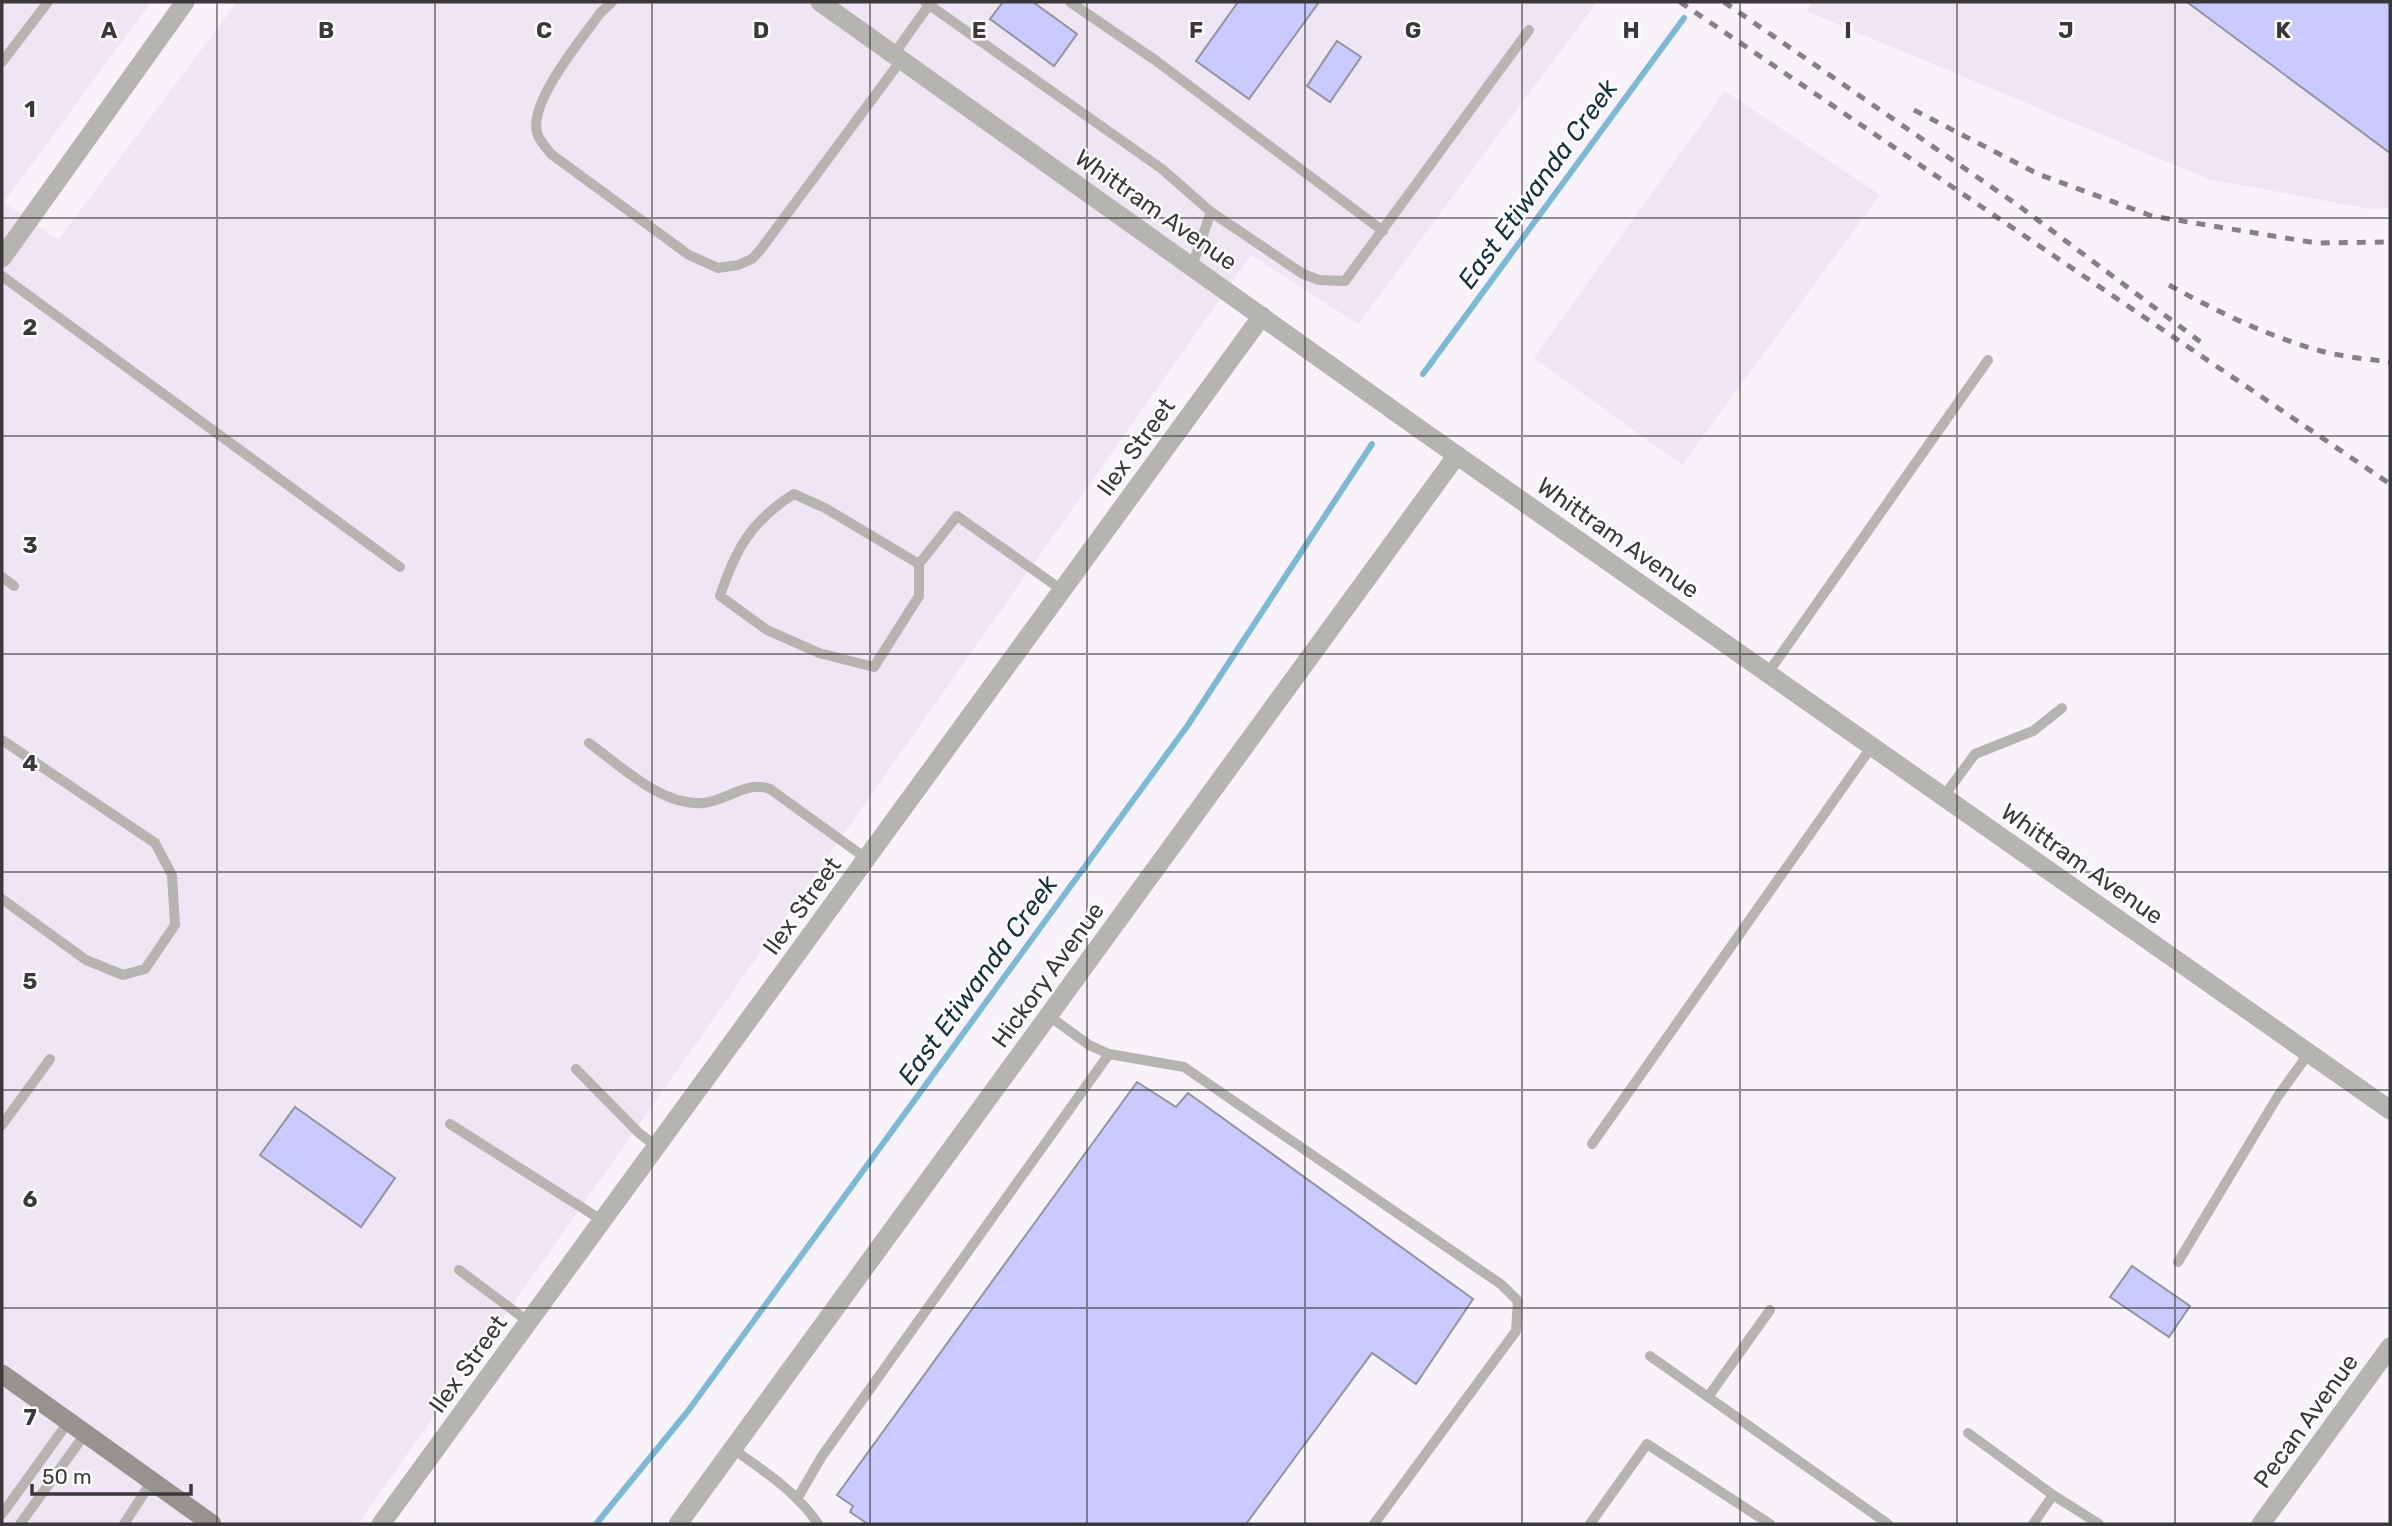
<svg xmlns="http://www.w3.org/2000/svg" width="2392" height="1526" viewBox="0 0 2392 1526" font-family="Rubik,sans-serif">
<rect width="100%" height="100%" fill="#f8f3fb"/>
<path fill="#efe5f4" d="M2,2h149l-147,200 54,38 179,-238h1360l-239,322 -107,-69 -893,1269h-356z
M1813,2h577v206l-14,2 -168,-31 -402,-168z
M1725,91l155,104 -198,270 -148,-107z"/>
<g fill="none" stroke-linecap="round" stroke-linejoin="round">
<path stroke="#7db8d4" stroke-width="6" d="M1423,374l261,-356
M596,1524l92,-113 500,-686 184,-281"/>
</g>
<path fill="#c9caff" stroke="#93939c" stroke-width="2" d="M1003,2h30l44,32 -23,32 -64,-47z
M1238,2h81l-70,97 -53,-38z
M2187,2h203v151z
M1337,41l24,16 -31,45 -23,-16z
M1137,1082l39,25 12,-14 285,206 -57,85 -44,-31 -126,171h-378l-18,-12 3,-6 -16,-11z
M295,1107l100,71 -34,49 -101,-72z
M2132,1266l58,40 -21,31 -59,-40z"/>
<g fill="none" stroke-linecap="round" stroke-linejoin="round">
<path stroke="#b6b4b0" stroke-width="10" d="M612,2l-12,11c-17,25 -75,92 -62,123 3,6 9,13 13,18l138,101 29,13 20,-3 14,-6 9,-10 141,-190
M925,2l237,167 49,43 92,62 16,6 26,1 184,-251
M1070,2l85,58 228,171
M894,54l37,-52
M2,62l46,-60
M1192,266l19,-54
M2,276l398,291
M919,564l-94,-56 -31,-14c-42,26 -59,56 -74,102l47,34 52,23 55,14 45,-71v-32l38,-48 105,74
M2,577l12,9
M1768,673l220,-313
M2,740l153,103 17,32 3,50 -30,44 -22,6 -37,-15 -84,-61
M589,743c32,23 72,63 114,60 24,-2 44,-23 67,-14l97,70
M1944,796l31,-42 58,-23 29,-23
M1049,1016l40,29 20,9 75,13 318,218 16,16 -2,30 -142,193
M576,1069l63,64 18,14
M450,1124l153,97
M2,1125l48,-66
M1592,1144l280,-398
M2178,1262l100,-166 31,-43
M459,1270l70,52
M1650,1356l238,168
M1708,1397l62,-87
M1968,1433l85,62 -20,29
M733,1449c31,22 64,43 85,75
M2053,1495l46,29
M797,1499l25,-43 287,-402
M2,1514l67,-93
M20,1524l65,-90
M124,1524l28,-43
M1590,1524l57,-80 123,80"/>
<path stroke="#b6b4b0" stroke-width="19" d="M381,1524l881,-1208
M678,1524l779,-1069
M2261,1524l129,-177"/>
<path stroke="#b6b4b0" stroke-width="19" d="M820,2l598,426 972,682
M2,258l183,-256"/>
<path stroke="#97948f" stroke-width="19" d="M2,1374l210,150"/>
<path stroke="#848186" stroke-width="5" stroke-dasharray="9 9" stroke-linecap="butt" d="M1680,2l710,482
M1724,2l295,204 183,137
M1914,110l124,64 114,42 164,27 74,-1
M2169,285c49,27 98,51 152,66 22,6 47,8 69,11"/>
</g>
<path fill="none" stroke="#3a383b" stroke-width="2" stroke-opacity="0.55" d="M217,2v1522M435,2v1522M652,2v1522M870,2v1522M1087,2v1522M1305,2v1522M1522,2v1522M1740,2v1522M1957,2v1522M2175,2v1522M2,218h2388M2,436h2388M2,654h2388M2,872h2388M2,1090h2388M2,1308h2388"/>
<g text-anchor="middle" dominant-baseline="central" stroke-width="5" stroke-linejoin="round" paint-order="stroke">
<g font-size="24" fill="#3a383b" stroke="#fff">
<text transform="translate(1156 210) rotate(35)">Whittram Avenue</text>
<text transform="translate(1136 447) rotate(-54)">Ilex Street</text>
<text transform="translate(1618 538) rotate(35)">Whittram Avenue</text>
<text transform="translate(2082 864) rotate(35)">Whittram Avenue</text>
<text transform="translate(802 906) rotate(-54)">Ilex Street</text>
<text transform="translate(1048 975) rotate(-54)">Hickory Avenue</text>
<text transform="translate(468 1364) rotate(-54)">Ilex Street</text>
<text transform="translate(2306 1421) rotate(-54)">Pecan Avenue</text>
</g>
<g font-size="26" font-style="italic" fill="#15323e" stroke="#fff">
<text transform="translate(1538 184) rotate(-54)">East Etiwanda Creek</text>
<text transform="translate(978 980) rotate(-54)">East Etiwanda Creek</text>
</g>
</g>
<g font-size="23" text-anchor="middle" font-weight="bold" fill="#3a383b" stroke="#fff" stroke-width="5" stroke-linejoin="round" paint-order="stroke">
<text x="109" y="38">A</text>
<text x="326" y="38">B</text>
<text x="544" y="38">C</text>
<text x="761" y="38">D</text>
<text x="979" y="38">E</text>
<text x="1196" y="38">F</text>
<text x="1413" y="38">G</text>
<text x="1631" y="38">H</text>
<text x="1848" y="38">I</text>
<text x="2066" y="38">J</text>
<text x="2283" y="38">K</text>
<text x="30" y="117">1</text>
<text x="30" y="335">2</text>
<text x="30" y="553">3</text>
<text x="30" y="771">4</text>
<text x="30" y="989">5</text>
<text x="30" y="1207">6</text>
<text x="30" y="1425">7</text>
</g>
<rect width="2392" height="1526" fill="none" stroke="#3a383b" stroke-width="7"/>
<path d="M32 1484v10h159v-10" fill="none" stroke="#3a383b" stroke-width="3.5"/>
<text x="42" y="1484" font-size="21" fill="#3a383b" stroke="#ffffff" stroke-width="5" paint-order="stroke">50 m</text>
</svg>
